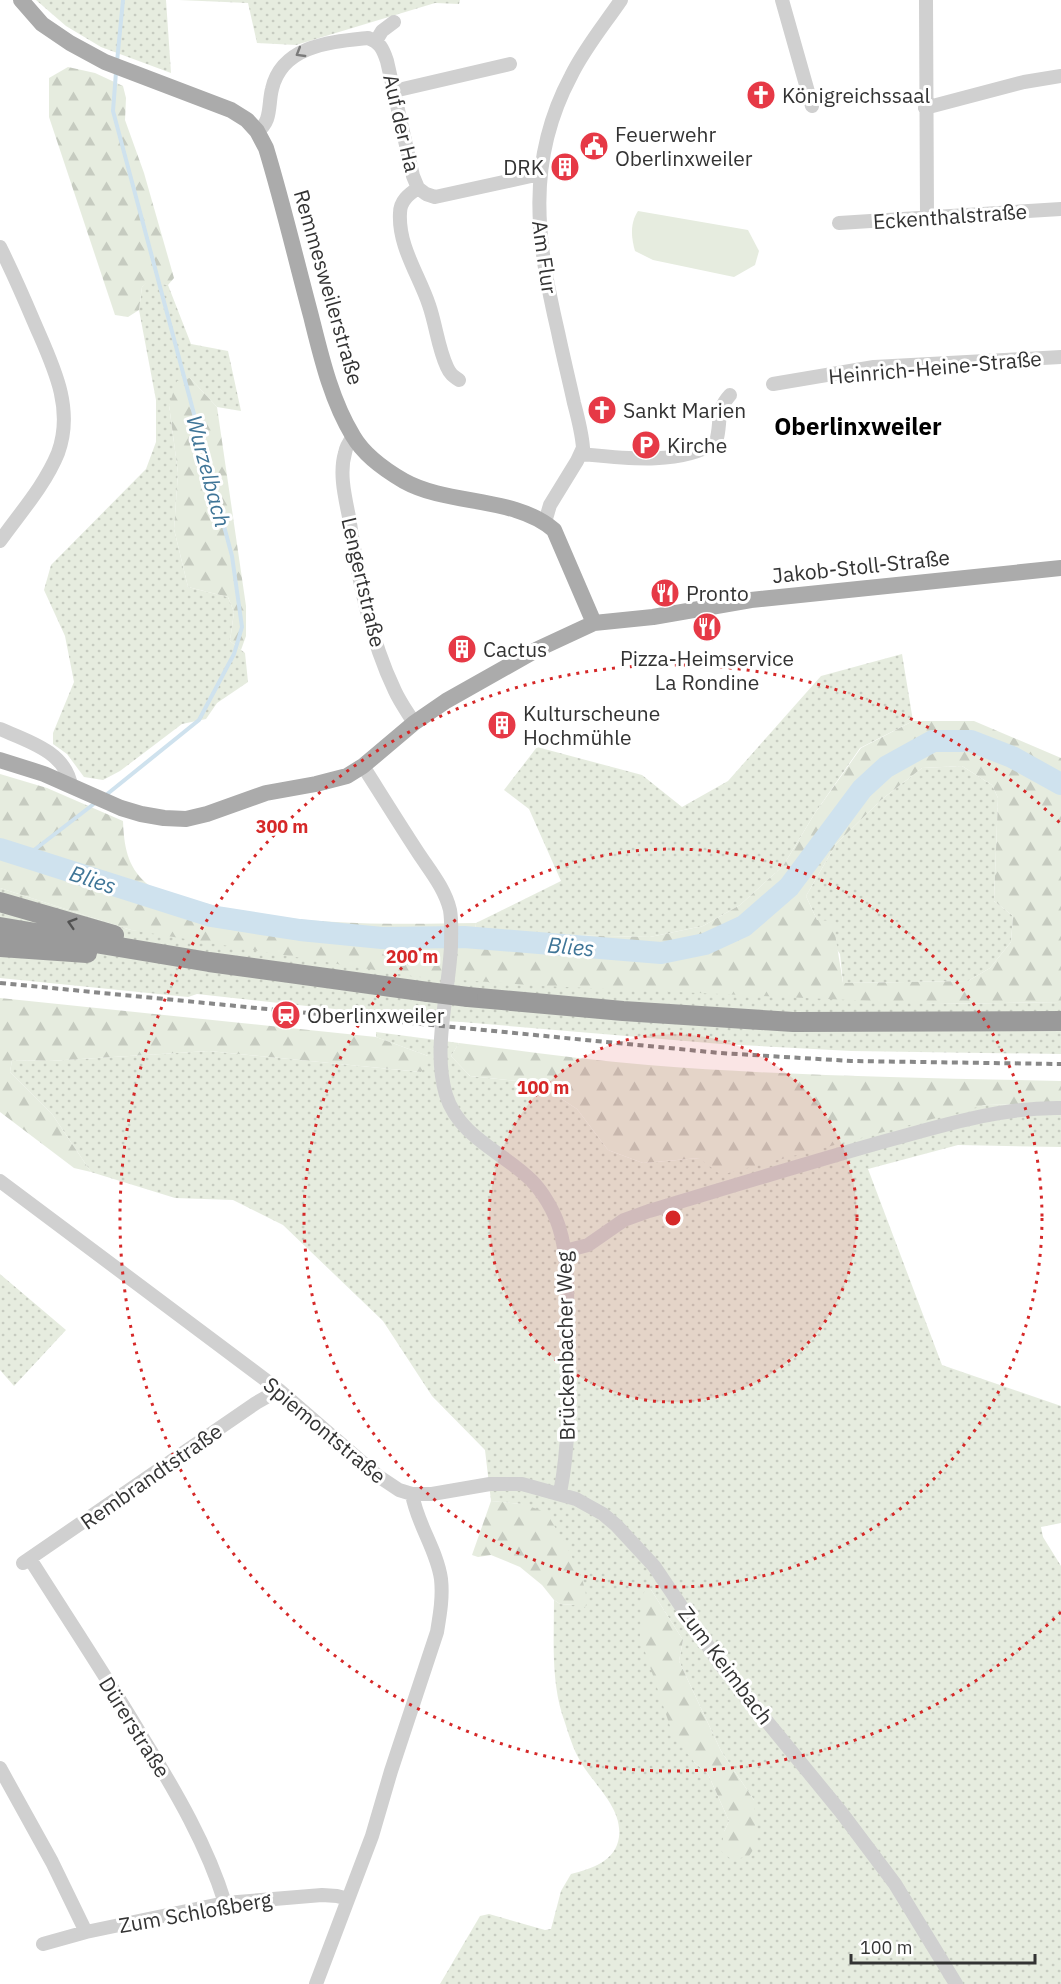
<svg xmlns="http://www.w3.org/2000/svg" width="1061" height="1984" viewBox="0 0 1061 1984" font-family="'IBM Plex Sans',sans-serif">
<defs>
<pattern id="grass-dots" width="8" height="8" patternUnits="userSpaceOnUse" patternTransform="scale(1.5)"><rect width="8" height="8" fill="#e6ecdf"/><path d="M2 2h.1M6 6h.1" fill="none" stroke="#c6cbc0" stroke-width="1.8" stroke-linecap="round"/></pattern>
<pattern id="forest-firs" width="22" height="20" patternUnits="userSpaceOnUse" patternTransform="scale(1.5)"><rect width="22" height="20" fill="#e6ecdf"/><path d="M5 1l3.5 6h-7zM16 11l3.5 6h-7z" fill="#c6cbc0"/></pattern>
</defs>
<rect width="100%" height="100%" fill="#fff"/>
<path fill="url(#grass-dots)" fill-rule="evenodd" d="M36,0h130l5,73 -70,-26 -35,-21z
M179,0h281l-1,4 -24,-1 -139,42 -39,-2 -9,-40z
M148,281l20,4 23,59 37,7 13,60 -24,-4 -27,-29 -21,27 9,68 -4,56 14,58 40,10 6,15 -4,29 15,12 3,29 -31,21 -11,16 -24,5 -62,47 -17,9 -19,-3 -17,-23 -14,-10v-11l21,-51 -9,-46 -21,-46 7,-25 95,-96 10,-27v-42l-17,-90 3,-23z
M902,654l11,67 -53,27 -45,65 -32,53 -43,39 -37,21 -53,11 -175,-4 1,-10 85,-42 -32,-72 -25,-19 33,-43 105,28 40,32 46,-26 93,-105z
M962,766l30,19 6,13 -4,103 19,15 -2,26 -21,26 -22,13 -125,2 -3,-29 -23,-34 -11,-24 30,-52 45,-44 41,-32z
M0,888l131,42 806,74 124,-2v52l-210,-3 -130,-7 -259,-22 -91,-5v-4l-174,-19 -9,3 -188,-19z
M376,1032l83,11 -8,13 19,20 67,7 40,26 31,41 35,13 57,-5 286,-53 75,-2v44l-103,-2 -90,24 74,196 119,41v117l-20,4 2,10 18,29v418h-621l40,-68 9,-2 56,16 6,-1 10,-38 10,-17c20,-5 45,-13 48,-37 4,-31 -29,-55 -41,-80 -7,-13 -11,-29 -16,-43 -11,-37 -8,-76 -8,-114l6,4 14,1 -52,-101 -31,-3 -6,-51 -53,-54 -49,-75 -100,-96 -50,-25 -58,-2 -84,-26 -39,-58 -42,-42 2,-12 37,1 160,-10 212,21 7,-16 -52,-19zM648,1585l35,55 -4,21 42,90 33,49 -30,32 5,-11 -21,-47 -14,-12z
M0,1274l66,56 -52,56 -14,-16z"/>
<path fill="url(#forest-firs)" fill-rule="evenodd" d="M68,67l27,6 28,13 3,12 -1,22 19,53 30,105 -6,7 -20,-3 -6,5 -3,23 -11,7 -13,-2 -66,-198v-39z
M190,378l27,29 29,199v30l-5,14 -11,-9 4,-29 -6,-15 -40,-10 -14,-58 4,-56 -9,-68 8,-24z
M913,721h61l87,37v244l-124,2 -392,-18 -127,-9 -287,-47 -131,-42v-114l47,14 76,33c1,25 4,45 23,62 8,7 24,9 34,13 93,30 199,29 296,27l-1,10 175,4 53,-11 37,-21 43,-39 32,-53 46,-65zM962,766l30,19 6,13 -4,103 19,15 -2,26 -21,26 -22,13 -125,2 -10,-62 -16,-1 -11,-24 30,-52 45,-44 41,-32z
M0,998l376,39 52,19v7l-7,9 -212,-21 -160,10 -37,-1 -2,12 42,42 39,58 -17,-4 -74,-56z
M459,1043c63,8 126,17 189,22 137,11 275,13 413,16v22l-76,2 -264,70 -22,-17 -56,5 -35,-13 -31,-41 -40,-26 -67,-7 -19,-20z
M491,1501l31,3 24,8c12,21 48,74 39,96l-11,-3 -14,-1 -6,-4 -12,-15 -22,-18 -29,-12 -13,2 -6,-2z
M648,1585l35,55 -4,21 42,90 33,49 3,44 -8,12 -17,4 -11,-9 3,-19 5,-11 -21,-47 -14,-12 -21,-27 -33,-98 1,-39z"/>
<path fill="#e6ecdf" d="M638,211l110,19 11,21 -4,14 -21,12 -81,-17 -18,-9c-4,-14 -5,-28 3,-40z"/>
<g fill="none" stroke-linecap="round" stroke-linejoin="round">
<path stroke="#cfe2ee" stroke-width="4" d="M117,62l6,-62
M106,795l93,-75 35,-66 8,-27 -10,-71 -119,-445 3,-39
M25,857l70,-54"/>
<path stroke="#cfe2ee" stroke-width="22" d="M0,849l211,67 89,14 82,8 82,-1 197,16 44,-9 39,-18 45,-39 73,-98 24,-22 47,-26h38l41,16 49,27"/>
<path stroke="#d0d0d0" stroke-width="14" d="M782,0l30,106
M926,0l1,217
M376,41l6,-10 12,-9
M394,91l116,-27
M925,108l99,-26 37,-6
M257,131c15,-8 11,-27 15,-42 10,-44 59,-47 96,-51 12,4 15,11 19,23l26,115 5,12 8,6 9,3 105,-23
M418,188c-9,6 -18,13 -18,25 -2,33 19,62 29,92 7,20 9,43 18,62 3,7 6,9 12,13
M839,223l222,-14
M0,247c12,24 23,49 34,75 18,42 41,85 24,131 -13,32 -38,60 -58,88
M773,384l101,-17 187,-10
M353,437c-4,5 -7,9 -8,16 -6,20 0,44 4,64 9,59 20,120 46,174 5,11 13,22 19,32
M581,454c41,4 99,12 135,-12 6,-20 -1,-31 14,-47
M545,522l5,-17 27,-44 6,-13c-1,-15 -5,-30 -9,-45 -5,-23 -11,-47 -16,-71 -21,-90 -33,-170 13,-256 13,-27 33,-51 50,-76
M0,729c28,12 66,23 71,57
M363,766c19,30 37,59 56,88 12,18 26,35 31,56 2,12 1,24 1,36 -2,47 -19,103 -5,149 13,42 57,57 85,85 12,12 23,31 28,47 10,31 8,66 8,99 1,57 4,112 -7,167
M0,1181l279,209 99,86 21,14 13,4h20l58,-10h32l54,15 27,15 13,11 38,41 66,98 121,148 54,72 61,100
M565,1251l23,-6 36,-25 25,-9c77,-23 155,-47 233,-69 59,-16 117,-35 179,-34
M30,1559c38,60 78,120 114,181 32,52 63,105 81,163
M23,1563l233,-160 23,-13
M0,1768l52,94 34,70
M43,1944l43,-12 139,-29 97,-8 15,1 11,3
M316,1984l56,-148 19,-65 46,-139c3,-18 6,-35 4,-53 -4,-29 -24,-55 -29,-85"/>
<path stroke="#ababab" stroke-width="16" d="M21,0l21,24 28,19 35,19 126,48 16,10 10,11 9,17c17,56 30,112 45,168 10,40 20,84 42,120 11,19 32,34 51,45 45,25 111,15 150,49l40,93
M0,760l44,14 77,34 20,6 23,4 22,1 21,-5 59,-21 50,-9 31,-8 16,-10 51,-43 32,-22 92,-52 56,-26 59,-6 98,-17 310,-32"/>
<path stroke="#9a9a9a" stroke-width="20" d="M0,902l114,33
M0,927l209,35 219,30
M0,947l87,6
M468,997l155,14 170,11 268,-1"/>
<path stroke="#888" stroke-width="4" stroke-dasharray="6 4.5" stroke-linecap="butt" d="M0,983l720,70 131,8 210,3"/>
<path stroke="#9a9a9a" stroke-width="20" d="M428,992l40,5"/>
</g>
<defs><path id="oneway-chevron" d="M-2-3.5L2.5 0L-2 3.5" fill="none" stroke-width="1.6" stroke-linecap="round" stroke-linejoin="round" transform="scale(1.5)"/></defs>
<use stroke="#7a7a7a" href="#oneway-chevron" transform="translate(300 53) rotate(149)"/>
<use stroke="#525252" href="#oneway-chevron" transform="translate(72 923) rotate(-163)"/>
<circle cx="673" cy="1218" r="184" fill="#d62828" fill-opacity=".12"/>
<g fill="none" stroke="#d62828" stroke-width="3" stroke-dasharray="3 6">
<circle cx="673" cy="1218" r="184"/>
<circle cx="673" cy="1218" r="369"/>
<path d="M1061 1612A553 553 0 1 1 1061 824"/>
</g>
<defs>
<g id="church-disc" transform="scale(1.5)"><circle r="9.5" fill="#e63946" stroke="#fff"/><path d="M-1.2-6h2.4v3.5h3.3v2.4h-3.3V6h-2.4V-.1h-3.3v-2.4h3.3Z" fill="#fff"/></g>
<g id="civic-disc" transform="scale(1.5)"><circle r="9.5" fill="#e63946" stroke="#fff"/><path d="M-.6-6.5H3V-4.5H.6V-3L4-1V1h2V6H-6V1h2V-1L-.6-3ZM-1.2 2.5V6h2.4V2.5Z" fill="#fff"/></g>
<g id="building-disc" transform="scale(1.5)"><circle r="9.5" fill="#e63946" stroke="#fff"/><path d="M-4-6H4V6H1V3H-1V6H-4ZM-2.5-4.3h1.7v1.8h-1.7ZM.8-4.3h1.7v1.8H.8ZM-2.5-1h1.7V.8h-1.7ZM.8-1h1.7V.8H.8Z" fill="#fff"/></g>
<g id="parking-disc" transform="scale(1.5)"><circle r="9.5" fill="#e63946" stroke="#fff"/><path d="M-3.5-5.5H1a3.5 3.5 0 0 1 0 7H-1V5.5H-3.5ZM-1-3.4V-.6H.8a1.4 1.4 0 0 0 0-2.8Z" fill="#fff"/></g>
<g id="restaurant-disc" transform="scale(1.5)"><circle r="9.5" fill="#e63946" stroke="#fff"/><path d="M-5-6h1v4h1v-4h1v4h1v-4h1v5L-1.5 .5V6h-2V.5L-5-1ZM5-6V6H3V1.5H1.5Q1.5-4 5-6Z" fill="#fff"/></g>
<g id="station-disc" transform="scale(1.5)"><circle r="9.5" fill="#e63946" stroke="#fff"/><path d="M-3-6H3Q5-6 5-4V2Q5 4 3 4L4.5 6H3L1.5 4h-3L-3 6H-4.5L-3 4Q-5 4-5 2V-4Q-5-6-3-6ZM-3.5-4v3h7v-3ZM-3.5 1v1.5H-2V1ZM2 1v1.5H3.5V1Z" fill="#fff"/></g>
</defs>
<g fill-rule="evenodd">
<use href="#church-disc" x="761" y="95"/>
<use href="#civic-disc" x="594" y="146"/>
<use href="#building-disc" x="565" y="167"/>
<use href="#church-disc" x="602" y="410"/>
<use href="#parking-disc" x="646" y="445"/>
<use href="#restaurant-disc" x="665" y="593"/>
<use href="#restaurant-disc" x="707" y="627"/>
<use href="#building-disc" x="462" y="649"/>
<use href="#building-disc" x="502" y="725"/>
<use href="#station-disc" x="286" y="1015"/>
</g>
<g text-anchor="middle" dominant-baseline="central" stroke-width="6" stroke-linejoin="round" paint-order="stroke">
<g font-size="21" fill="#333" stroke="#fff" text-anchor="start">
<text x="782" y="95">Königreichssaal</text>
<text x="615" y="134">Feuerwehr<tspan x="615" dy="24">Oberlinxweiler</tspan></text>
<text x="544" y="167" text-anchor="end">DRK</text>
<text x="623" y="410">Sankt Marien</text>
<text x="667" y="445">Kirche</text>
<text x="686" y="593">Pronto</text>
<text x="483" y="649">Cactus</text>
<text x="707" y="658" text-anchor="middle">Pizza-Heimservice<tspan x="707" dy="24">La Rondine</tspan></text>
<text x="523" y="713">Kulturscheune<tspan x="523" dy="24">Hochmühle</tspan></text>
<text x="307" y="1015">Oberlinxweiler</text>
</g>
<g font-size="21" fill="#333" stroke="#fff">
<text transform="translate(402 123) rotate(77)">Auf der Ha</text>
<text transform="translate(950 216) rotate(-4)">Eckenthalstraße</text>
<text transform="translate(545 257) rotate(82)">Am Flur</text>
<text transform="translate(329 287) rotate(74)">Remmesweilerstraße</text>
<text transform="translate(935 367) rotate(-5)">Heinrich-Heine-Straße</text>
<text transform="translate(861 566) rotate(-6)">Jakob-Stoll-Straße</text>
<text transform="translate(364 582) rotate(77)">Lengertstraße</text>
<text transform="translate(565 1346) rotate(-91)">Brückenbacher Weg</text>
<text transform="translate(325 1430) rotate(40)">Spiemontstraße</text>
<text transform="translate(151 1476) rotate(-35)">Rembrandtstraße</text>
<text transform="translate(726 1665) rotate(53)">Zum Keimbach</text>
<text transform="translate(135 1727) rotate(58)">Dürerstraße</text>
<text transform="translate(195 1912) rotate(-10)">Zum Schloßberg</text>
</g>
<g font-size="22" font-style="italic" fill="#3f7597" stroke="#fff">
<text transform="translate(209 471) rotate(75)">Wurzelbach</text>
<text transform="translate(93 879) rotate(18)">Blies</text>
<text transform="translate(571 946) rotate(5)">Blies</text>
</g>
<g font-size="24" font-weight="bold" fill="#000" stroke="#fff">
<text x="858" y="426">Oberlinxweiler</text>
</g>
</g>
<circle cx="673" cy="1218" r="9" fill="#d62828" stroke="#fff" stroke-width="3"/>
<g font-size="18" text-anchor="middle" font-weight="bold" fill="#d62828" stroke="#fff" stroke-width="6" stroke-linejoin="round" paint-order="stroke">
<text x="282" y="833">300 m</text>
<text x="412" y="963">200 m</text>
<text x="543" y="1094">100 m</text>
</g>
<path d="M851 1954v9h184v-9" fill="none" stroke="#333333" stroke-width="3"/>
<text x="860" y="1954" font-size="18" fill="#333333" stroke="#ffffff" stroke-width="4.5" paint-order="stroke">100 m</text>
</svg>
